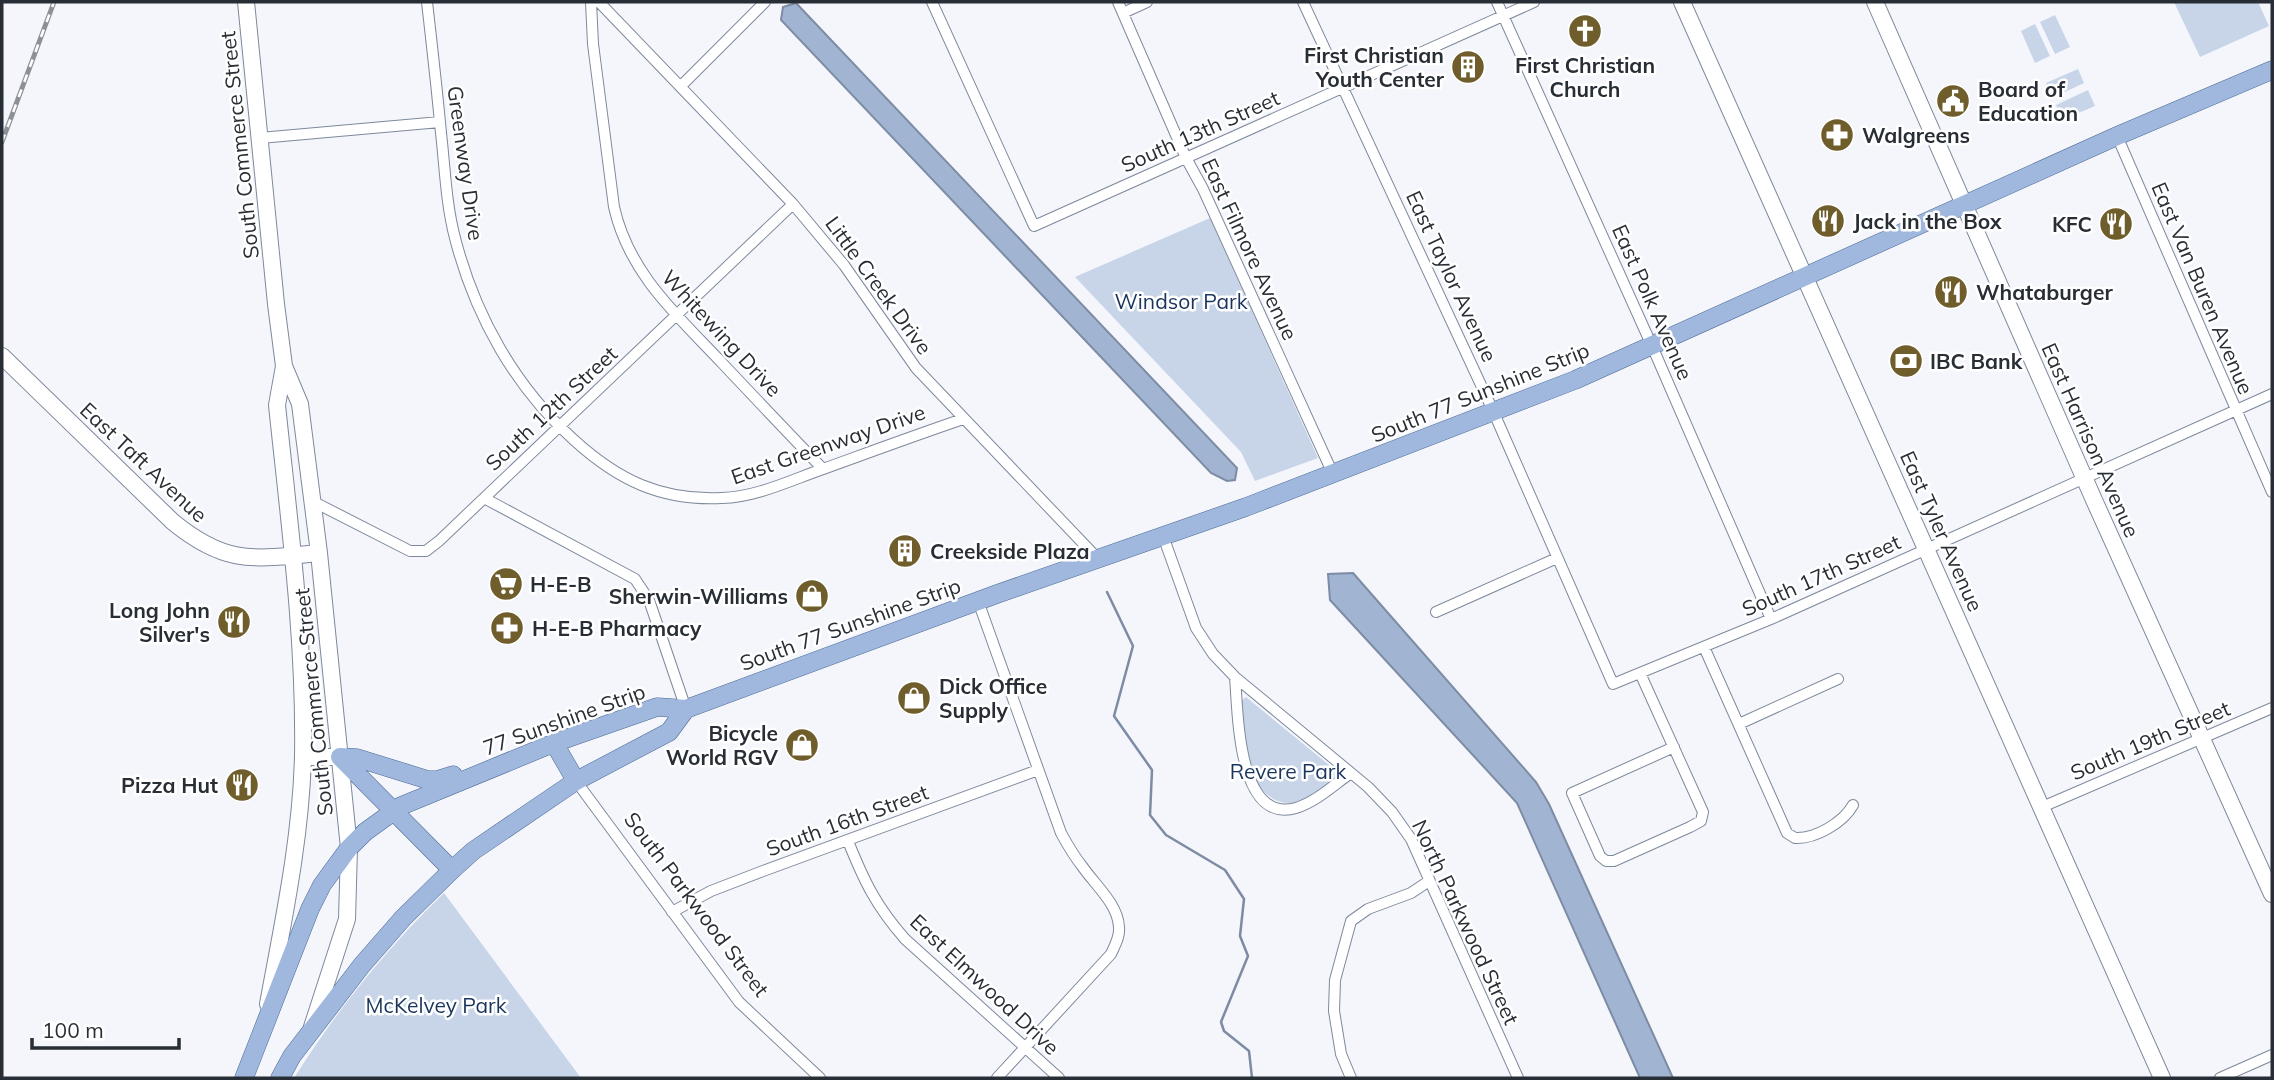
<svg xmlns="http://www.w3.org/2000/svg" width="2274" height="1080" viewBox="0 0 2274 1080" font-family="Mulish,sans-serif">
<rect width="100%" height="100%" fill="#f4f6fb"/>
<path fill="#c8d5e9" d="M2174,2h84l11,24 -69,31z
M2055,15l15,32 -15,7 -15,-32z
M2035,24l15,32 -15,7 -14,-32z
M2078,69l6,14 -32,15 -6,-15z
M2088,90l7,16 -33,14 -6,-15z
M1210,218l108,240 -63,23 -14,-29 -166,-175z
M1246,697l88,72 3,4 -2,5c-15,10 -35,30 -54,24 -12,-3 -22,-14 -27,-26 -4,-9 -15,-69 -12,-76 1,-1 3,-2 4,-3z
M444,893l137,185h-287c43,-68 92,-129 150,-185z"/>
<path fill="#a1b5d3" stroke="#7d8ca4" stroke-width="2" d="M796,3l441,465 -2,12 -8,1 -16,-8 -430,-453 2,-13z
M1353,573l183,209 13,22 124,274h-33l-123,-275 -187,-203 -2,-26z"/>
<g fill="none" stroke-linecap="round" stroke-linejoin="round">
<path stroke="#7d8ca4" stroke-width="2.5" d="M1107,592l26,54 -19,70 38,54 -2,45 16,20 59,35 19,29 -4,37 8,20 -27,66 3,9 25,20 3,27"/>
<g stroke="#7d899c" stroke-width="12">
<path id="street" d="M427,2c5,44 10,87 14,131 4,35 5,71 14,105 20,78 60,149 119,202 44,40 87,61 148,58 35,-1 69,-18 101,-29 47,-17 93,-34 140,-50
M591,2l2,42 21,163c15,67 64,109 109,157 33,35 66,70 100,105
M599,2l194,202 51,61 72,103 183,192
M932,2l102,224 500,-224
M1118,2l68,156 17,31 130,285
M1303,2l191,411 119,271 158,-65 501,-225
M1497,2l155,344 119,273
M1123,13l24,-11
M681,86l84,-84
M2117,136l155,356
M260,138l180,-16
M484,498l151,81 14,21 37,109
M312,501l98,50h16l13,-10 354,-337
M1163,536l33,92 17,26 22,23 133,110 24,25 19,27 107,239
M978,601l83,232c6,11 13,23 21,33 13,19 36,38 37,61 1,10 -4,18 -8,27l-114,124
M1436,612l121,-54
M1704,647l83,186 8,5c20,1 48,-15 58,-33
M1640,673l63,139 -2,9 -11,6 -76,34h-8l-6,-5 -28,-63 102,-46
M1235,677c3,33 2,148 61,131 20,-6 39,-24 55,-35
M1739,724l99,-45
M576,781l163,221 81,76
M2042,807l230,-99
M848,841c16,40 28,65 57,98l154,139
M672,912l39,-21 52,-20 275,-101
M1351,1078l-10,-24 -7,-43 1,-31 16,-59 17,-12 43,-16 18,-12
M2220,1078l52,-23"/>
</g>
<g stroke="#7d899c" stroke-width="18">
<path id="secondary" d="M246,2l30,302 8,62 16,38 19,149 30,295 -2,71 -35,108
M1682,2l480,1076
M1875,2l219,498 178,394
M2,356l171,166c54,44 81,37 146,31
M303,757h37
M268,1004c15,-82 33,-165 35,-248 2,-118 -14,-235 -26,-351l7,-39"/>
</g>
<g stroke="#4c6995" stroke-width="19">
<path id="primary" d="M554,743l22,38
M340,757l17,1 71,22h9l16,-5
M340,757l112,113
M244,1078l66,-169 12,-24 27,-37 16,-16 36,-26 153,-63 103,-36 29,2 311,-115 249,-87 329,-127 542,-244 155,-66
M280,1078l12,-22 70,-91 41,-47 49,-48 21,-19 103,-70 93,-49 17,-23"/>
</g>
<use href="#street" stroke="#fff" stroke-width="10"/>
<use href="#secondary" stroke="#fff" stroke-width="16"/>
<use href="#primary" stroke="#a0b8de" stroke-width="18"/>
<g stroke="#8d9197" stroke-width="5">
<path id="rail" d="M2,142l52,-140"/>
</g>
<use href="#rail" stroke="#fff" stroke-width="2.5" stroke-dasharray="8" stroke-linecap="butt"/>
</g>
<defs>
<g id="church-disc" transform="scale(1.75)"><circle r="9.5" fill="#705d2c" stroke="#fff"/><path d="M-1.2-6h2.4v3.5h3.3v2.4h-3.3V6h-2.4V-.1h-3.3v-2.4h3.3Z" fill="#fff"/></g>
<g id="building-disc" transform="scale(1.75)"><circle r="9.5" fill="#705d2c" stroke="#fff"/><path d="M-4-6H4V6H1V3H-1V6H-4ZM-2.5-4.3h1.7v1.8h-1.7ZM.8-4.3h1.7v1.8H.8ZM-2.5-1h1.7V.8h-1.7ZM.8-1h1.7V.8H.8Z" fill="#fff"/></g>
<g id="civic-disc" transform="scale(1.75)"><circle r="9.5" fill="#705d2c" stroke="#fff"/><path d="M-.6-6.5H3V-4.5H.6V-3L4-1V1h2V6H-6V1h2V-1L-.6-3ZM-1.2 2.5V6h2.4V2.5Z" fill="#fff"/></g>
<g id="pharmacy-disc" transform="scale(1.75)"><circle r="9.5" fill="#705d2c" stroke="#fff"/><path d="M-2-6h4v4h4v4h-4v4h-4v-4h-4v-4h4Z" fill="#fff"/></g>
<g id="restaurant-disc" transform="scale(1.75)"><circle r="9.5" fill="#705d2c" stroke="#fff"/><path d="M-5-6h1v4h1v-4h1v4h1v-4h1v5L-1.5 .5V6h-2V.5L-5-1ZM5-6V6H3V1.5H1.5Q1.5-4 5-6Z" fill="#fff"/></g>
<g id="bank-disc" transform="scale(1.75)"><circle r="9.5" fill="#705d2c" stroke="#fff"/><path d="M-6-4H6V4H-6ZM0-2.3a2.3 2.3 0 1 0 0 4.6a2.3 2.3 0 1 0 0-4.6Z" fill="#fff"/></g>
<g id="supermarket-disc" transform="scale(1.75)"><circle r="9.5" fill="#705d2c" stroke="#fff"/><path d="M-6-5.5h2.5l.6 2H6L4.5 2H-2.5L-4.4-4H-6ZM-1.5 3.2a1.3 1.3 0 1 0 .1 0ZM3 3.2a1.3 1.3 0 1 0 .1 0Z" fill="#fff"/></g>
<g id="shop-disc" transform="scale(1.75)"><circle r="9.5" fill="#705d2c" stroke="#fff"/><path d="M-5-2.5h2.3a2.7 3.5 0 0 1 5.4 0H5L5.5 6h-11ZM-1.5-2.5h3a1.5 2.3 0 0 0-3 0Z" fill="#fff"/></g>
</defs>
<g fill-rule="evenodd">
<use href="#church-disc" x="1585" y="31"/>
<use href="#building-disc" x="1468" y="67"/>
<use href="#civic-disc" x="1953" y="101"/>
<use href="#pharmacy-disc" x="1837" y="135"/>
<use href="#restaurant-disc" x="1828" y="221"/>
<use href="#restaurant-disc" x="2116" y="224"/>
<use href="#restaurant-disc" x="1951" y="292"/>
<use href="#bank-disc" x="1906" y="361"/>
<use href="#building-disc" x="905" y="551"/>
<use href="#supermarket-disc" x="506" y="584"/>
<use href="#shop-disc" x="812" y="596"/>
<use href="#restaurant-disc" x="234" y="622"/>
<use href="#pharmacy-disc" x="507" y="628"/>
<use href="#shop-disc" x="914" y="698"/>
<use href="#shop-disc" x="802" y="745"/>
<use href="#restaurant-disc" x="242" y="785"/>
</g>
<g text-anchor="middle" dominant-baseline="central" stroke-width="5" stroke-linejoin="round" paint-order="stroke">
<g font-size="21" font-weight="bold" fill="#282e35" stroke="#fff" text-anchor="start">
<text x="1444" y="55" text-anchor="end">First Christian<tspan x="1444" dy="24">Youth Center</tspan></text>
<text x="1585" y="65" text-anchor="middle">First Christian<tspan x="1585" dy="24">Church</tspan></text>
<text x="1978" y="89">Board of<tspan x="1978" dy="24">Education</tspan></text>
<text x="1862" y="135">Walgreens</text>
<text x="1853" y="221">Jack in the Box</text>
<text x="2092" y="224" text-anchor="end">KFC</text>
<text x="1976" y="292">Whataburger</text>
<text x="1930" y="361">IBC Bank</text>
<text x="930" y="551">Creekside Plaza</text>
<text x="530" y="584">H-E-B</text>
<text x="788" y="596" text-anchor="end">Sherwin-Williams</text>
<text x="210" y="610" text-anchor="end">Long John<tspan x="210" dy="24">Silver's</tspan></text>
<text x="532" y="628">H-E-B Pharmacy</text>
<text x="939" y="686">Dick Office<tspan x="939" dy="24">Supply</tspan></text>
<text x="778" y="733" text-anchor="end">Bicycle<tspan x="778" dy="24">World RGV</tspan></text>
<text x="218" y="785" text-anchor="end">Pizza Hut</text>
</g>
<g font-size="21" fill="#282e35" stroke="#fff">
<text transform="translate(1200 131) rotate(-24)">South 13th Street</text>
<text transform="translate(239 145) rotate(-96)">South Commerce Street</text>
<text transform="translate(466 163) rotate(82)">Greenway Drive</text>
<text transform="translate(1250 249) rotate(65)">East Filmore Avenue</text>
<text transform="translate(1452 276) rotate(65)">East Taylor Avenue</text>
<text transform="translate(879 285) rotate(54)">Little Creek Drive</text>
<text transform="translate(2203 288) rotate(67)">East Van Buren Avenue</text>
<text transform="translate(1653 302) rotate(66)">East Polk Avenue</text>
<text transform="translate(722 333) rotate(47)">Whitewing Drive</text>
<text transform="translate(1480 392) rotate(-22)">South 77 Sunshine Strip</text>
<text transform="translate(551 408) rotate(-43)">South 12th Street</text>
<text transform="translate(2091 440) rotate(66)">East Harrison Avenue</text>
<text transform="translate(828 444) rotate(-19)">East Greenway Drive</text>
<text transform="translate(144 462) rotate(43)">East Taft Avenue</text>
<text transform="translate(1942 531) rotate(66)">East Tyler Avenue</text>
<text transform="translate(1821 575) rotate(-24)">South 17th Street</text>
<text transform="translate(850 624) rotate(-20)">South 77 Sunshine Strip</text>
<text transform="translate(313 702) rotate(-96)">South Commerce Street</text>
<text transform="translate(564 719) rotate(-20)">77 Sunshine Strip</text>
<text transform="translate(2150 740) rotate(-23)">South 19th Street</text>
<text transform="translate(847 820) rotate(-20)">South 16th Street</text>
<text transform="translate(697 904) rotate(53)">South Parkwood Street</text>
<text transform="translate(1466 922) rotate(65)">North Parkwood Street</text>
<text transform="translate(985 984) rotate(43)">East Elmwood Drive</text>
</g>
<g font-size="21" fill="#1a355d" stroke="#fff">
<text x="1181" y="301">Windsor Park</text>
<text x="1288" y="771">Revere Park</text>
<text x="436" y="1005">McKelvey Park</text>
</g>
</g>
<rect width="2274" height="1080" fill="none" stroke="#282e35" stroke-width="7"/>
<path d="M32 1038v10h147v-10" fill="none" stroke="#282e35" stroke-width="3.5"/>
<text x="42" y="1038" font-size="21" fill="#282e35" stroke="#ffffff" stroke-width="5" paint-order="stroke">100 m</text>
</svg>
